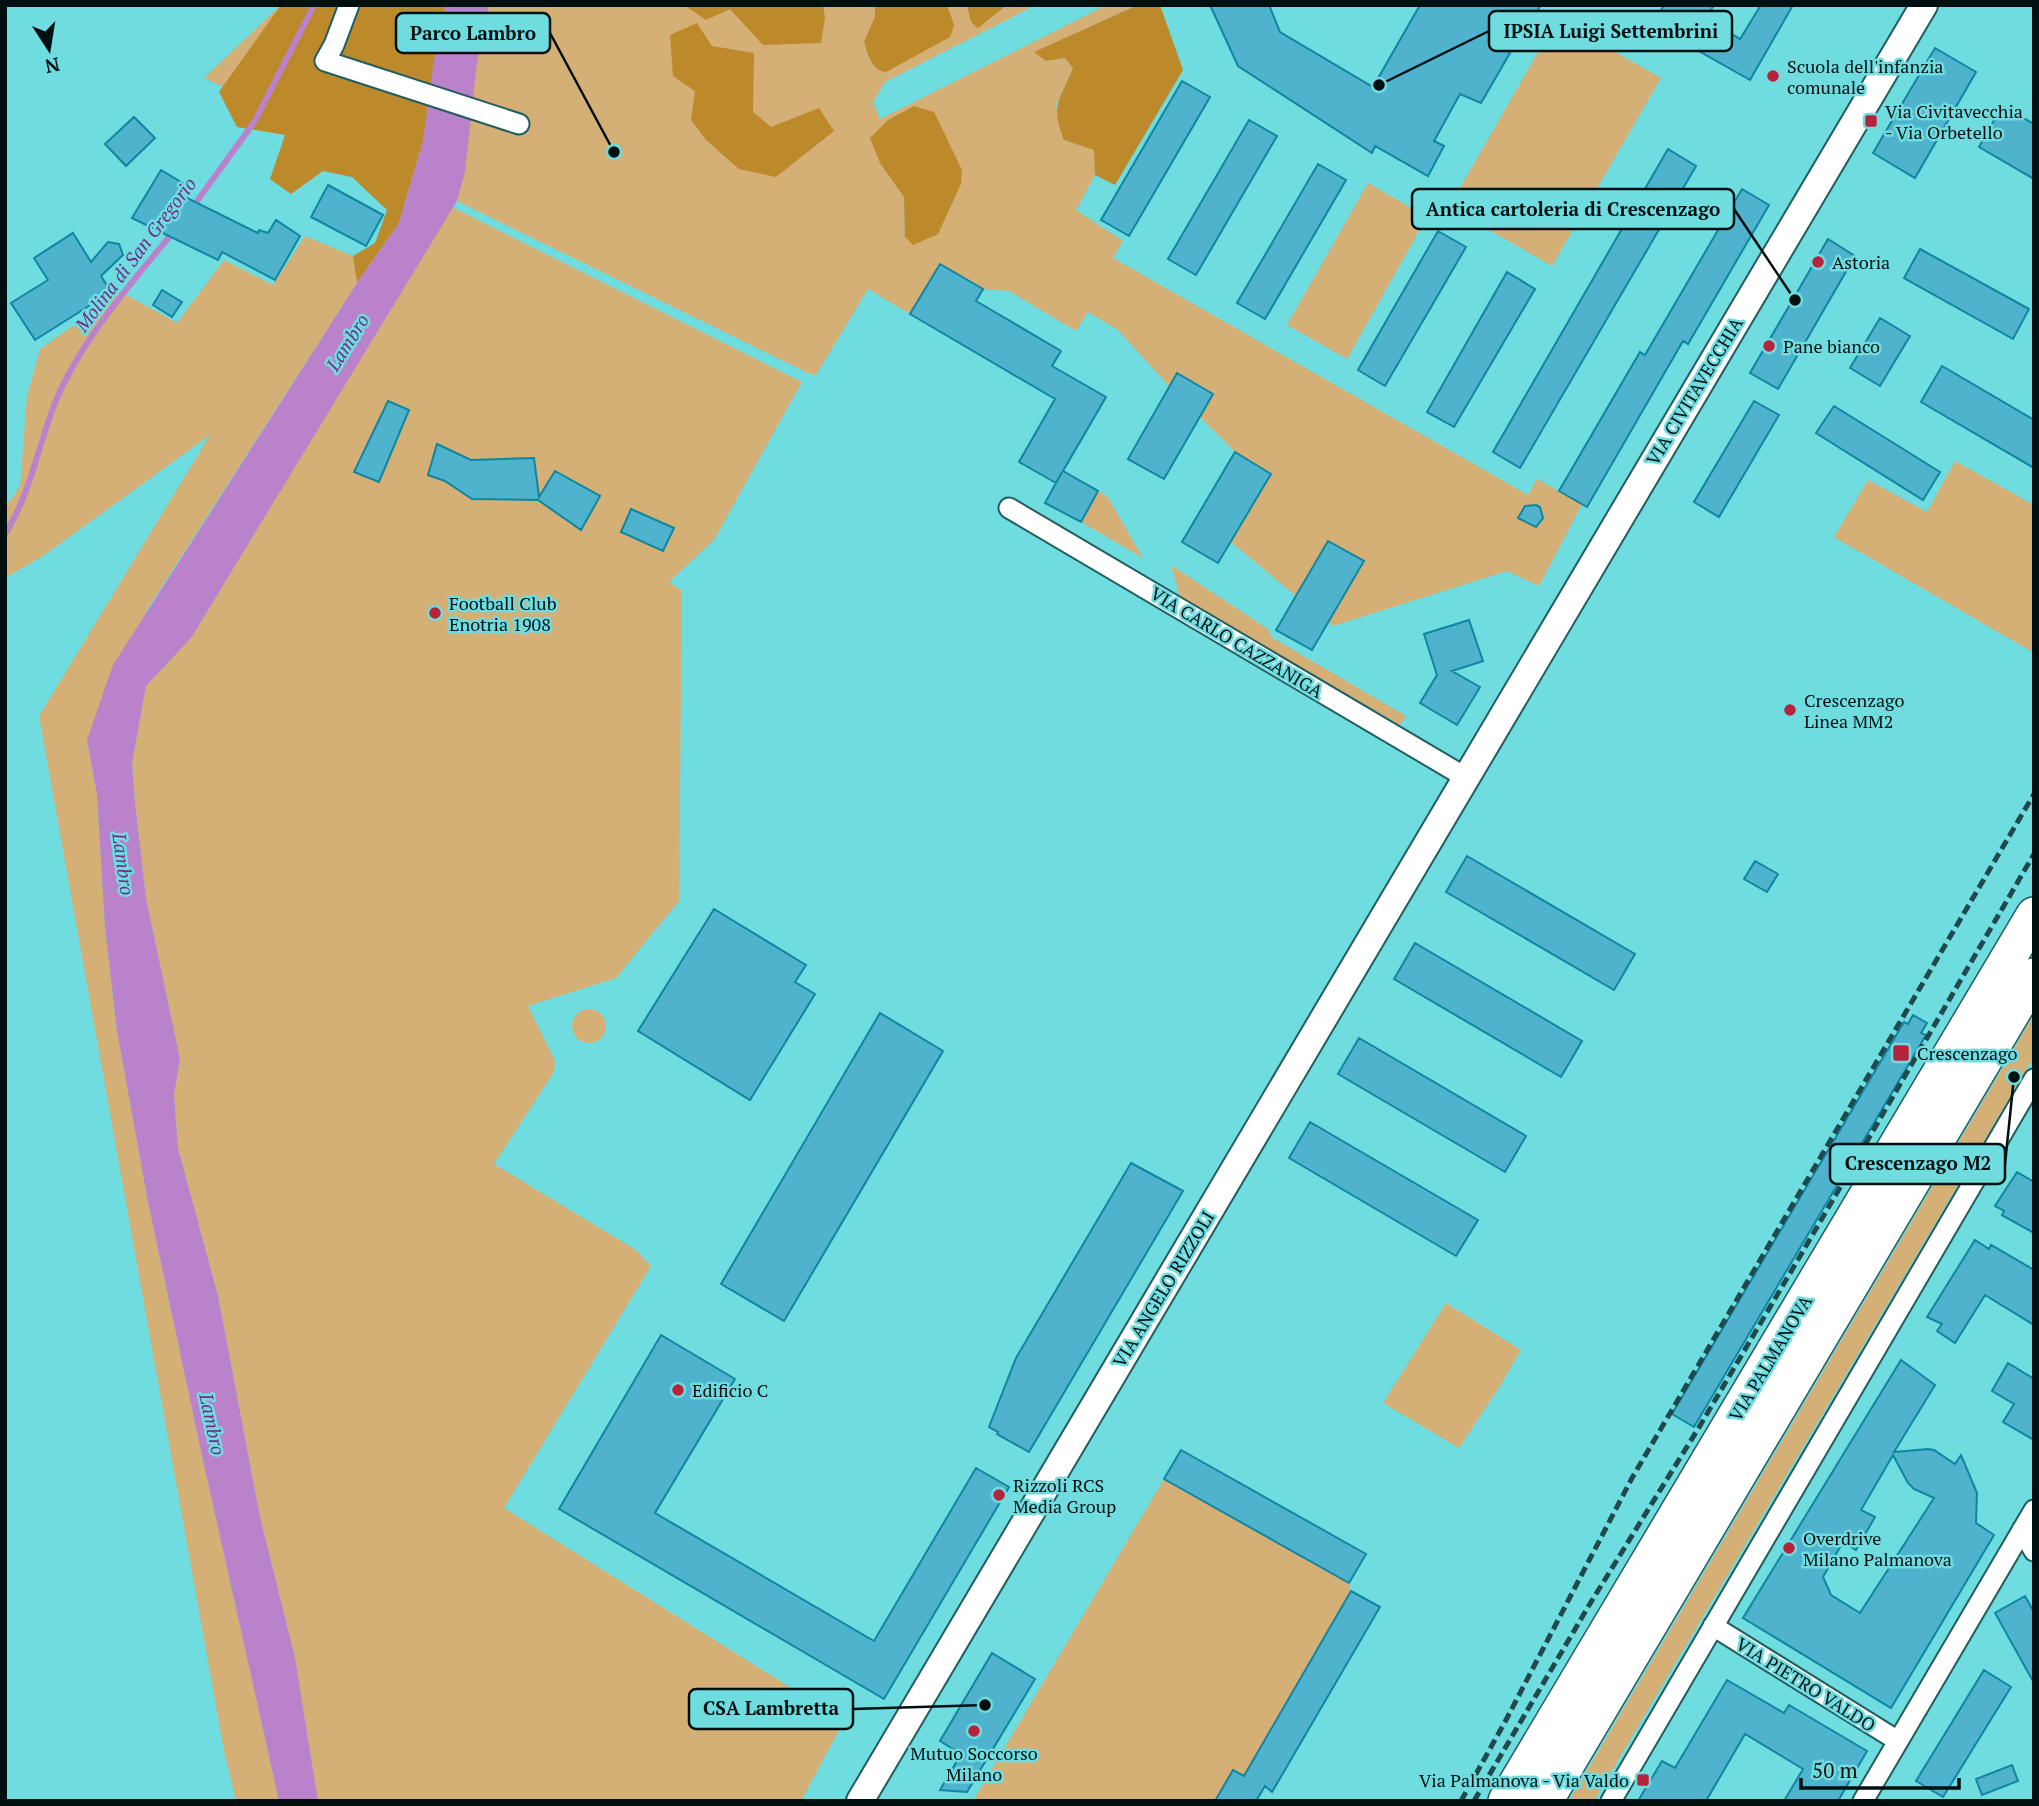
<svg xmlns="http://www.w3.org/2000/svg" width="2039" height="1806" viewBox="0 0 2039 1806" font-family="'PT Serif',serif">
<rect width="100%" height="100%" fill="#6fdce0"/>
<path fill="#d4af76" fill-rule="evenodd" d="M281,5h723l-26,23 29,-23h29l-151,77 -12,20 7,17 227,-114h31l-103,47 11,9 19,-3 8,10 -17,37 8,35 31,10v25l-19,35 47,31 -10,17 415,237 9,-16 45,25 -43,82 -32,-15 -174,55 -5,-4 35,-61 -35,-20 -32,55 -65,-54 40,-68 -36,-22 -35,-35 12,-24 -35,-19 -8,12 -51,-56 -30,-18 -12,19 -67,-40 -26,-2 -43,-25 -30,50 -42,-25 -52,86 -8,-2 -351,-172 1,-6 -254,-117zM962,170l-1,14 -23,50 -33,2 -1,-39z
M1557,19l104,59 -109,188 -103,-59z
M1368,183l59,34 -80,142 -60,-34z
M452,207l350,175 -88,158 -45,42 13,9 -3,310 -63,77 -88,28 27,55 -1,11 -60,92 142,86 15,16 -147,242 340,213 -43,80h-483l-23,-143 -35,-141 -42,-221 -40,-148 -4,-53 6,-36 -34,-161 -11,-96 -3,-39 14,-77 45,-48z
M305,236l48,20 4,27 -209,325 -61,133 10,53 8,133 12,104 31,171 55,258 76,341h-43l-12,-50 -185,-1035 171,-281 -167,121 -38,22v-70l15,-22 7,-90 13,-47 81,-57 56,31 47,-63 49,25z
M1955,461l79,44v148l-200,-116 34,-57 59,32z
M1098,491l9,5 36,62 -62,-36z
M1171,565l97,64 3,8 135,79 -6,9 -220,-128z
M572 1026a17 17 0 1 1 34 0a17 17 0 1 1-34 0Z
M2034,1015v41l-440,745h-25z
M1446,1303l75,47 -23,39 -39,59 -76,-45z
M1164,1479l185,104 2,8 -107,185 -11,-6 -18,31h-242z"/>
<path fill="#bc892b" d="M281,5h165l-12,56 -11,80 -24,82 -42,60 -4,-27 22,-13 12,-33 -35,-33 -29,-6 -32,23 -21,-15 15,-44 -48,-8 -18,-35z
M684,5h139l2,13 -4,25 -58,2 -33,-36 -24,11z
M875,5h72l7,20 -4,12 -64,35c-15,-2 -18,-18 -22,-30l11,-25z
M967,5h40l-29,23 -7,-6z
M1138,5h22l23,65 -68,115 -20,-10 -1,-25 -30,-10c-14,-35 -4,-40 9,-72l-8,-10 -19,3 -12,-9z
M697,23l15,23 42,7 -1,59 18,15 48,-19 15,23 -58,46 -37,-8 -33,-29 -15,-20 4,-29 -22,-15 -3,-41z
M914,106l20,6 28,58 -1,14 -23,50 -25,11 -8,-8 -1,-40 -24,-34 -10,-25 18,-18z"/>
<path fill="#bb82cc" d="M446,5h43l-12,57 -12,110 -8,29 -266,437 -45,48 -14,77 3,39 11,96 34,161 -6,36 4,53 40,148 42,221 35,141 23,143h-39l-76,-341 -55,-258 -31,-171 -12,-104 -8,-133 -10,-54 26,-75 244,-382 42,-60 24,-82 11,-80z"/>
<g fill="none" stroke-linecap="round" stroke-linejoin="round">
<path stroke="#bb82cc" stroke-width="6" d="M192,208l63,-87 59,-116
M5,534c25,-39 33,-88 50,-131 25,-62 77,-121 120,-173"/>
</g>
<path fill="#4fb3ce" stroke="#0f86a0" stroke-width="2" fill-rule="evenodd" d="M1210,5h59l11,27 93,55 47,-82h121l-13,20 -17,-11 -17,29 16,10 -29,50 -21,-9 -26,47 10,5 -16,30 -53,-30 -3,7 -134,-87z
M1664,5h50l-8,13 34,21 21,-34h32l-43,75 -97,-55z
M1935,48l41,24 -61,106 -42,-25z
M1182,81l28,16 -81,139 -28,-16z
M2002,106l32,18v55l-55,-32z
M134,117l21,21 -29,28 -21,-22z
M1249,120l28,16 -81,139 -28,-16z
M1668,149l28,17 -176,302 -27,-16z
M1318,164l28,16 -81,139 -28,-16z
M161,170l30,18 -4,10 71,35 1,-3 9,3 8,-13 24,16 -25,44 -53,-28 -4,8 -86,-42z
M328,185l55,30 -17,31 -55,-29z
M1742,189l27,16 -81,139 -5,-3 -96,166 -28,-16 81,-139 5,3z
M1438,231l28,16 -81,139 -27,-16z
M73,233l18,29 17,-20 11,2 4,11 -22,21 10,16 -76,48 -24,-37 37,-23 -14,-22z
M1828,239l27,17 -77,133 -28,-16z
M1920,249l109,60 -16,30 -109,-61z
M940,264l43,25 -7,12 85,50 -9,15 54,31 -43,74 35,20 -17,31 -36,-19 17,-31 -6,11 -37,-21 36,-63 -145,-85z
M1507,272l28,17 -81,138 -27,-15z
M162,290l20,12 -10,15 -19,-12z
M1880,318l30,18 -30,50 -30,-18z
M1942,366l92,54v48l-113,-66z
M1177,373l36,21 -49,85 -36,-20z
M388,401l21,9 -30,72 -25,-10z
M1754,401l25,14 -60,102 -25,-15z
M1834,406l106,66 -17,28 -107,-67z
M437,444l34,16 63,-2 5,39 16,-26 45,25 -19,34 -43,-30 -66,-1 -27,-18 -17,-6z
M1235,452l36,22 -53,89 -36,-21z
M1536,505l4,2 3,11 -7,9 -18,-9 7,-12z
M631,509l43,19 -11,23 -42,-19z
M1328,541l36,20 -52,89 -36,-20z
M1469,620l14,41 -31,10 28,16 -23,38 -37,-22 17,-28 -13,-41z
M1467,856l168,98 -21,36 -168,-98z
M1755,861l23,13 -11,18 -23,-13z
M714,909l92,56 -11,17 20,12 -65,106 -112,-69z
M1415,943l167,98 -21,36 -167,-98z
M880,1013l63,38 -159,270 -63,-37z
M1913,1015l14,8 -6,10 5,2 -232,392 -22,-13 232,-392 4,2z
M1359,1038l167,98 -21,36 -167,-98z
M1310,1122l168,98 -22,36 -167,-98z
M1131,1163l52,28 -154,261 -32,-18 1,-2 -9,-5 27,-69z
M2017,1172l17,10v51l-32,-18 2,-4 -9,-5z
M1975,1240l14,9 2,-4 43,25v55l-49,-30 -30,48 -18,-12 5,-7 -15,-7z
M661,1335l74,44 -80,134 219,128 102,-173 33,19 -125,212 -325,-190z
M1901,1360l34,25 -41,67 34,-3 6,1 21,14 6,-9 16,38 -1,30 18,12 -103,173 -148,-90zM1893,1455l15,28 6,6 20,9 -74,115 -29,-18 -8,-18 20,-35 13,8 19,-33 -14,-7z
M2008,1363l26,16v61l-31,-18 11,-18 -22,-13z
M1181,1450l185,104 -17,29 -185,-104z
M1351,1591l29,16 -108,185 -7,-6 -9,15h-41l18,-31 11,6z
M2025,1596l9,16v71l-39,-70z
M992,1653l43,26 -68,113 -27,-2 21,-36 -21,-13z
M1984,1670l27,17 -68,110 -27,-16z
M1727,1680l57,33 5,-8 78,46 -29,50h-54l19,-32 -58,-35 -39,67h-68l24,-40 13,7z
M2012,1765l6,16 -36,14 -6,-16z"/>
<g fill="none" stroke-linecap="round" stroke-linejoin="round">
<g stroke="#225d5f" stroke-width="23">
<path id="street" d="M349,5l-15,40 -9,16 194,63
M1009,508l456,269
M2022,1530l12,21
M1713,1626l185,115
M1611,1801l423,-722
M1863,1801l171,-291"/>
</g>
<g stroke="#225d5f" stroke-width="30">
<path id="secondary" d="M860,1801l1064,-1796"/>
</g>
<g stroke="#225d5f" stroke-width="38">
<path id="highway" d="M1506,1801l528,-886
M1545,1801l489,-825"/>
</g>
<use href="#street" stroke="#fff" stroke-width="19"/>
<use href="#secondary" stroke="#fff" stroke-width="26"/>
<use href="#highway" stroke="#fff" stroke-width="35"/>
<path stroke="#20494b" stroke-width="5" stroke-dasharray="10 5" stroke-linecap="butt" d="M1461,1801l45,-81 126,-242 402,-684
M1474,1801l117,-199 107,-173 101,-171 235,-404"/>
</g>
<g fill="#b6243c" stroke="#6fdce0" stroke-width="2.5">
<circle cx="1773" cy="76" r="7"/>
<rect x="1864" y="114" width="14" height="14" rx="3.5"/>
<circle cx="1818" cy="262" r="7"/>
<circle cx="1769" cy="346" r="7"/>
<circle cx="435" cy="613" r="7"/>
<circle cx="1790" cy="710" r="7"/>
<rect x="1892" y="1044" width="18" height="18" rx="3.5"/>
<circle cx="678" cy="1390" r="7"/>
<circle cx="999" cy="1495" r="7"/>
<circle cx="1789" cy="1548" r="7"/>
<circle cx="974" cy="1731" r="7"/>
<rect x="1636" y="1773" width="14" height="14" rx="3.5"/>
</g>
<g text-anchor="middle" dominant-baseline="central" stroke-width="5" stroke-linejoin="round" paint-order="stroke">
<g font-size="18" fill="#000f10" stroke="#6fdce0" text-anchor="start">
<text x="1787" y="66">Scuola dell'infanzia<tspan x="1787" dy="21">comunale</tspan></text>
<text x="1885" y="111">Via Civitavecchia<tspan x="1885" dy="21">- Via Orbetello</tspan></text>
<text x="1832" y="262">Astoria</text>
<text x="1783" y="346">Pane bianco</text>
<text x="449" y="603">Football Club<tspan x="449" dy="21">Enotria 1908</tspan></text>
<text x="1804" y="700">Crescenzago<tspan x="1804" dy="21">Linea MM2</tspan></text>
<text x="1917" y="1053">Crescenzago</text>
<text x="692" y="1390">Edificio C</text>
<text x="1013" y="1485">Rizzoli RCS<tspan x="1013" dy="21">Media Group</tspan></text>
<text x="1803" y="1538">Overdrive<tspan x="1803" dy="21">Milano Palmanova</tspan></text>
<text x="974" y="1753" text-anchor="middle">Mutuo Soccorso<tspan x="974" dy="21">Milano</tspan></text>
<text x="1629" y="1780" text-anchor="end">Via Palmanova - Via Valdo</text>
</g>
<g font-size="18" fill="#000f10" stroke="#6fdce0">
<text transform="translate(1694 391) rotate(-59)">VIA CIVITAVECCHIA</text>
<text transform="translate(1237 642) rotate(31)">VIA CARLO CAZZANIGA</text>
<text transform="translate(1163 1289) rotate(-59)">VIA ANGELO RIZZOLI</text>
<text transform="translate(1770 1358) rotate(-59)">VIA PALMANOVA</text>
<text transform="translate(1806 1684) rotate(32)">VIA PIETRO VALDO</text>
</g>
<g font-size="19" font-style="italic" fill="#732d86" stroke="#6fdce0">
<text transform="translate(135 254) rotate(-53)">Molina di San Gregorio</text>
<text transform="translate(347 342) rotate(-58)">Lambro</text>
<text transform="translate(124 864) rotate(82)">Lambro</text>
<text transform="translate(213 1424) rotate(78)">Lambro</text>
</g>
</g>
<path fill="none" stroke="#000f10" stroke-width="2.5" d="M1379 85L1489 31M614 152L550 33M1795 300L1734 209M2014 1077L2005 1164M985 1705L853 1709"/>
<g fill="#000f10" stroke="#6fdce0" stroke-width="2.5">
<circle cx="1379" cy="85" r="7"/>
<circle cx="614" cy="152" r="7"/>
<circle cx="1795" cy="300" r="7"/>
<circle cx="2014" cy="1077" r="7"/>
<circle cx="985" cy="1705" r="7"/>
</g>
<g fill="#6fdce0" stroke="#000f10" stroke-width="2.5">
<rect x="1489" y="11" width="243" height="40" rx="7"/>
<rect x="396" y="13" width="154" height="40" rx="7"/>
<rect x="1412" y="189" width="322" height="40" rx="7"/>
<rect x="1830" y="1144" width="175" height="40" rx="7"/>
<rect x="689" y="1689" width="164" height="40" rx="7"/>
</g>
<g font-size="19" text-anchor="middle" font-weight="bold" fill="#000f10">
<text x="1611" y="38">IPSIA Luigi Settembrini</text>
<text x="473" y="40">Parco Lambro</text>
<text x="1573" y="216">Antica cartoleria di Crescenzago</text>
<text x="1918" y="1170">Crescenzago M2</text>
<text x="771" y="1715">CSA Lambretta</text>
</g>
<rect width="2039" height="1806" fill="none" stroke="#000f10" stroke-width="14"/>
<g transform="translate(49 49) rotate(168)" stroke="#6fdce0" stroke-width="5" paint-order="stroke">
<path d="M0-5L12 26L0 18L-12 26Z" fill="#000f10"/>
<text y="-10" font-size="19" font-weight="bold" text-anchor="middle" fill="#000f10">N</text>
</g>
<path d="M1801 1778v10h158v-10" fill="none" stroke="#000f10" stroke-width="3.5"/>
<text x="1812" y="1778" font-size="21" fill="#000f10" stroke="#6fdce0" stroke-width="5" paint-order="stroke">50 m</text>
</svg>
